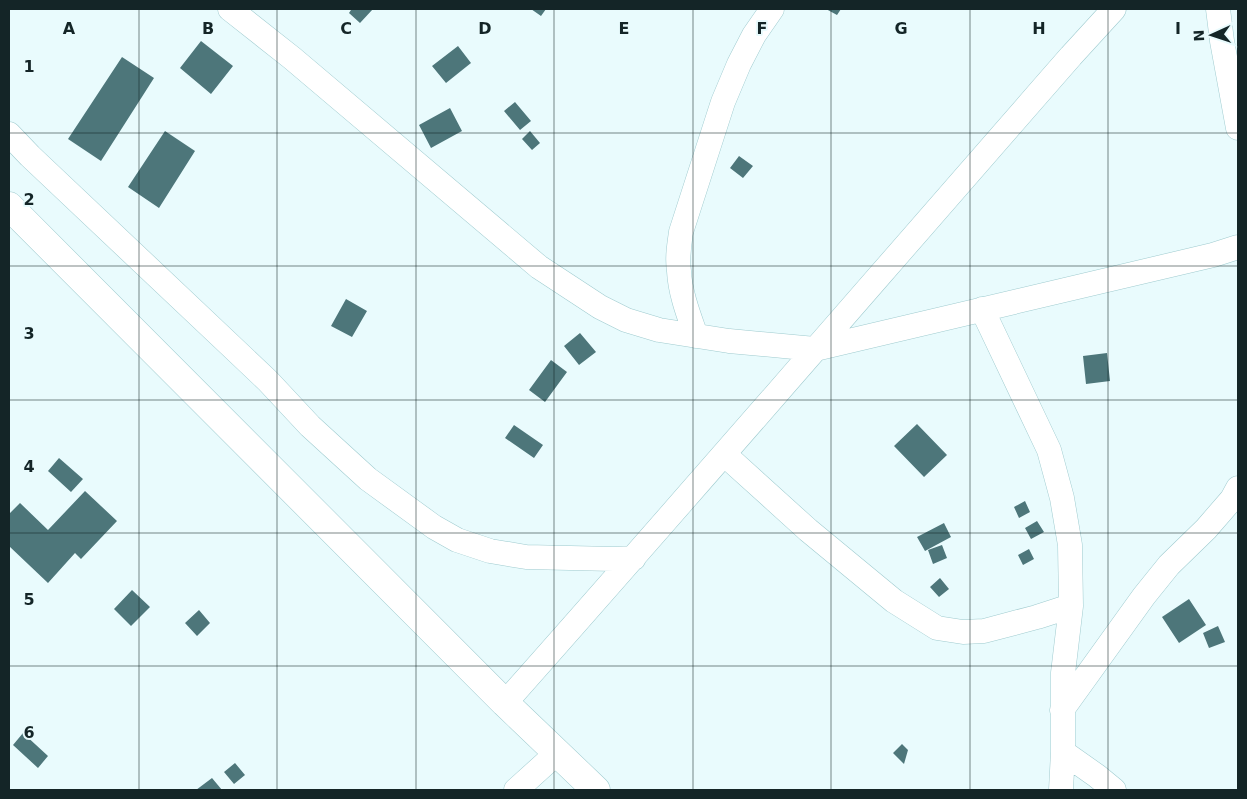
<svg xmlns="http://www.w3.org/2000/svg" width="1247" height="799" viewBox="0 0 1247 799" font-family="'DejaVu Sans',sans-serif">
<rect width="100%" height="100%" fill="#e9fbfd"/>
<path fill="#4d767a" d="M350,9h23l-13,14 -11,-10 2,-3z
M531,9h15l-5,7z
M826,9h15l-4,6z
M201,41l32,25 -22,28 -31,-26z
M458,46l13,17 -25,20 -14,-17z
M122,57l32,21 -53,83 -33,-22z
M515,102l16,19 -11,9 -16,-19z
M450,108l12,23 -31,17 -12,-23z
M165,131l30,20 -36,57 -31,-21z
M530,131l10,12 -8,7 -10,-11z
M739,156l14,10 -10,12 -13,-10z
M346,299l21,12 -15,26 -21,-11z
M580,333l16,19 -17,13 -15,-19z
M1107,353l3,28 -24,3 -3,-28z
M551,360l16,12 -22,30 -16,-12z
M917,424l30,31 -23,22 -30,-31z
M514,425l29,20 -9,13 -29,-20z
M59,458l24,21 -12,13 -23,-21z
M85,491l32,30 -36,38 -6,-6 -27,30 -39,-37v-32l11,-11 28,27z
M1025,501l5,11 -11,6 -5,-11z
M1037,521l7,11 -13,7 -6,-11z
M944,523l7,14 -26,14 -8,-14z
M942,545l5,13 -14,6 -5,-14z
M1029,549l5,10 -11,6 -5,-10z
M940,578l9,11 -10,8 -9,-10z
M132,590l18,17 -19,19 -17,-17z
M1189,599l17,26 -27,18 -17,-26z
M199,610l11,13 -13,13 -12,-13z
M1218,626l7,16 -16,6 -6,-15z
M23,733l25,23 -10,12 -25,-23z
M902,744l6,6 -4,14 -11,-11z
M235,763l10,12 -11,9 -10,-12z
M212,778l10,12h-26z"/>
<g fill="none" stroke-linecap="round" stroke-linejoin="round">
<g stroke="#9fcbcf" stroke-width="25">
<path id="minor" d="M230,9l62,49 247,209 61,40 26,13 33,10 70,11 86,8 398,-94 25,-8
M1218,9l4,32 16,87
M9,134l21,22 200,189 38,36 42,45 58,53 66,48 23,13 33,11 36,6 88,2 20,-1
M982,309l67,141 13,48 8,47 1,61 -8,67v79l-2,38
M696,336c-7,-20 -16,-43 -17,-65 -2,-13 0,-25 2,-39l42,-130 16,-38 15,-29 18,-26
M724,454l84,76 86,71 43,27 26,4 21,-1 53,-14 34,-11
M505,703c190,-214 377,-431 566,-647l43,-47
M1062,710l82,-114 25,-31 37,-36 26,-30 6,-11
M1063,752l34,24 17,14
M516,790l41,-37"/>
</g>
<g stroke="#9fcbcf" stroke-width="29">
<path id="secondary" d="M9,206l496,497 91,87"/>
</g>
<use href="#minor" stroke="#fff" stroke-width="24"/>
<use href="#secondary" stroke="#fff" stroke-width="28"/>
</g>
<path fill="none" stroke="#142527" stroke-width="1" stroke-opacity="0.55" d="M139,9v781M277,9v781M416,9v781M554,9v781M693,9v781M831,9v781M970,9v781M1108,9v781M9,133h1229M9,266h1229M9,400h1229M9,533h1229M9,666h1229"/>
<g font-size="16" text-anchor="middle" font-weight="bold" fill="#142527" stroke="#e9fbfd" stroke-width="4" stroke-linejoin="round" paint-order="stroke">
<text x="69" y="34">A</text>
<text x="208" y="34">B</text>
<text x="346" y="34">C</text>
<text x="485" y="34">D</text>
<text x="624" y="34">E</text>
<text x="762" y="34">F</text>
<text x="901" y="34">G</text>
<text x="1039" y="34">H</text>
<text x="1178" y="34">I</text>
<text x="29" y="72">1</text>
<text x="29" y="205">2</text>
<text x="29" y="339">3</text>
<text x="29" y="472">4</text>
<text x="29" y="605">5</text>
<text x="29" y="738">6</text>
</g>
<rect width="1247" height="799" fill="none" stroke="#142527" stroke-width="20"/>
<g transform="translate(1212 35) rotate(267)" stroke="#e9fbfd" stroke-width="4" paint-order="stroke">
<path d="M0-4L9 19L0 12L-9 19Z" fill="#142527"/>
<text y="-8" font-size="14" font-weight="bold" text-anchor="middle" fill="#142527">N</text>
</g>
</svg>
